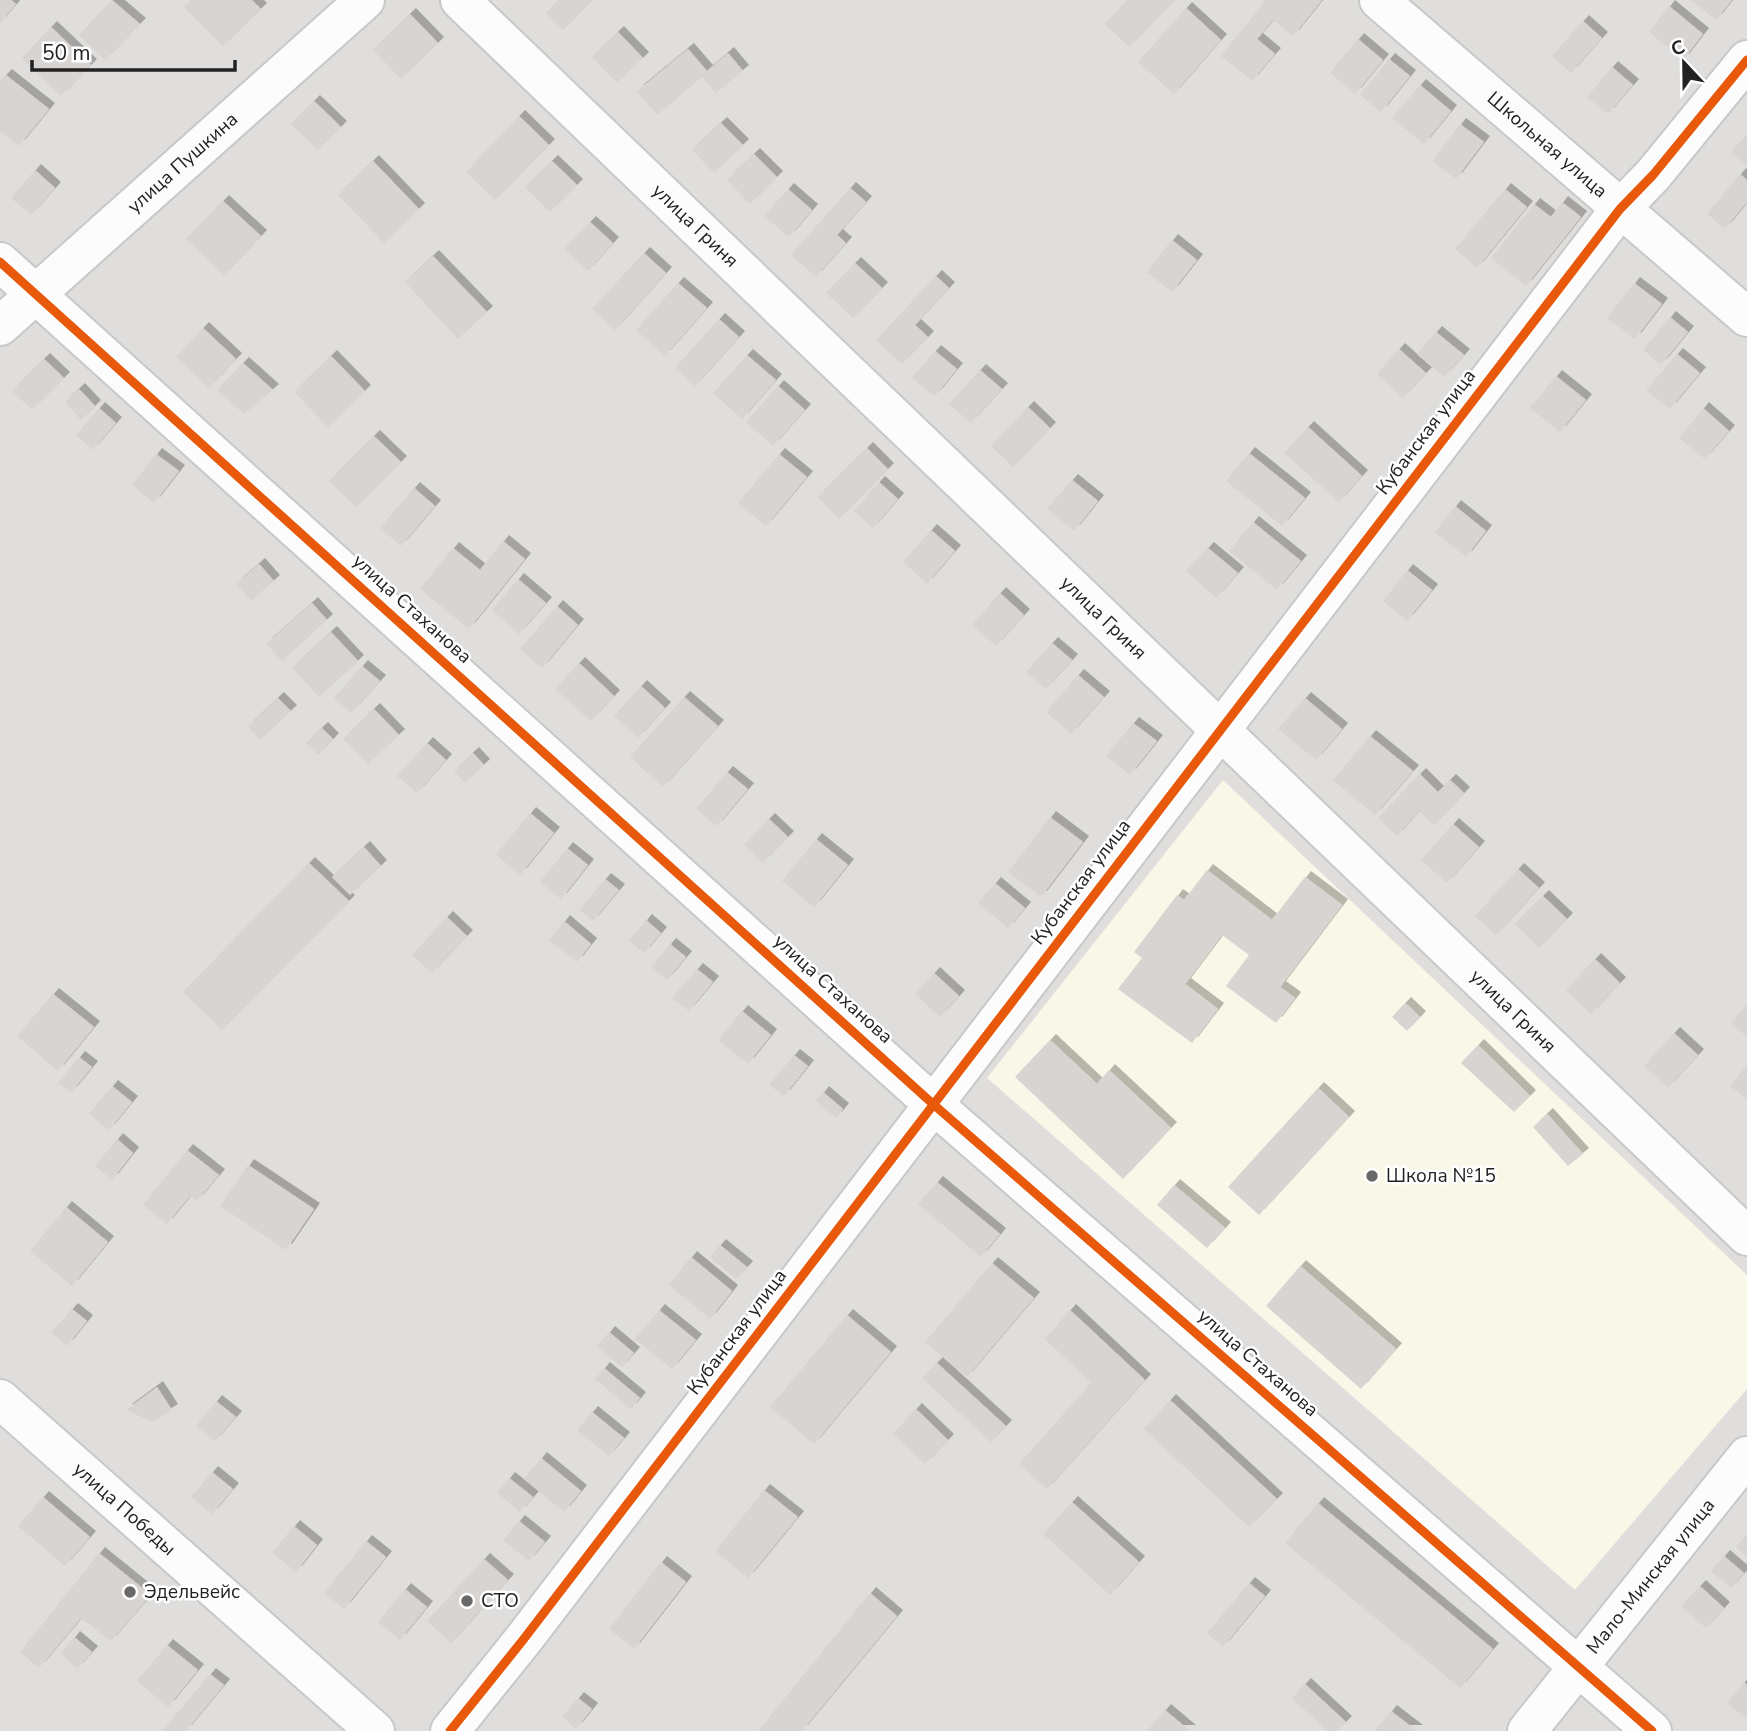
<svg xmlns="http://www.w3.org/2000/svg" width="1747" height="1731" viewBox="0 0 1747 1731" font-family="'Nunito Sans',sans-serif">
<defs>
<filter id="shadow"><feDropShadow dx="6" dy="-6" stdDeviation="0" flood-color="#0004"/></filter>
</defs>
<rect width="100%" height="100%" fill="#f0eeeb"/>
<path fill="#dfdedc" d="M0,0h1747v1731h-1747z"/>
<path fill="#f8f7e8" d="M1223,780l524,495v114l-172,201 -588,-512z"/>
<path fill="#d7d4d2" filter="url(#shadow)" d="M0,0h11l5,4 -16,19z
M112,0l28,24 -35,36 -26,-25z
M191,0h61l9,9 -38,37 -39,-39z
M559,0h33l-29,30 -17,-17z
M1127,0h48l-46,47 -24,-23z
M1266,0h56l-29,36 -20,-16 -16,19 18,15 -23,27 -31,-25z
M1691,0h41l-16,20z
M1669,6l34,28 -20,26 -34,-28z
M1186,8l35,32 -47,54 -36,-32z
M410,14l28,29 -37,36 -28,-29z
M1583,21l19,17 -31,35 -19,-17z
M51,27l40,38 -30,31 -39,-38z
M618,32l25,26 -26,25 -25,-26z
M1358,39l25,21 -28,34 -25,-21z
M688,49l19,22 21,-18 15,18 -27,22 -14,-16 -45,38 -20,-24z
M1389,59l21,17 -29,36 -21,-17z
M1612,67l21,18 -25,29 -21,-17z
M6,75l43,34 -30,37 -19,-15v-50z
M1420,85l31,26 -27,33 -32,-26z
M314,101l27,26 -23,23 -27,-26z
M519,116l30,29 -54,55 -29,-28z
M721,123l22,22 -29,28 -22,-23z
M1460,124l24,18 -28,37 -24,-18z
M1747,134v32l-16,-14z
M754,154l23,23 -27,27 -23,-24z
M373,161l46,48 -35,34 -46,-48z
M552,161l25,24 -27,27 -25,-25z
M35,170l20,18 -24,27 -20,-17z
M1740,174l7,6v22l-22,27 -18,-15z
M850,188l16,14 -29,33 9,8 -30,34 -25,-22z
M788,189l24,21 -23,27 -25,-21z
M1505,189l22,18 -50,61 -22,-19z
M223,201l38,35 -37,39 -38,-36z
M1562,202l19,15 -55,69 -35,-28 43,-54 17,13z
M590,222l23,21 -25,28 -24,-22z
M1172,240l25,20 -25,32 -25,-20z
M644,253l22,20 -51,57 -23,-21z
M433,256l54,56 -29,27 -53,-57z
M855,263l27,25 -29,30 -27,-25z
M936,276l13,12 -34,37 13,12 -26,27 -26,-24z
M678,283l29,25 -42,48 -29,-26z
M1634,283l28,21 -27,35 -28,-21z
M1670,317l18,15 -27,33 -18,-15z
M719,319l20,18 -44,49 -20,-18z
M203,328l33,31 -27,29 -33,-31z
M1436,332l28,23 -20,22 -27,-23z
M1399,349l27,24 -23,25 -26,-24z
M935,351l22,18 -22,27 -23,-18z
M1677,354l23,19 -30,36 -24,-19z
M747,355l29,25 -34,39 -29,-26z
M331,356l34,35 -37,36 -34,-35z
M44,359l20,19 -32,32 -20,-19z
M243,363l30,27 -29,24 -27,-24z
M980,370l22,19 -31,34 -22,-19z
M1556,376l30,24 -26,32 -30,-24z
M778,386l27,24 -32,36 -27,-24z
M79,389l16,17 -14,14 -16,-18z
M1028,407l22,21 -37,39 -22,-21z
M99,408l17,15 -23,27 -17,-15z
M1703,408l26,23 -24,28 -26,-21z
M1308,427l54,49 -23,26 -55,-49z
M374,436l27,26 -45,45 -27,-26z
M867,448l21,21 -49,50 -21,-22z
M1249,453l56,45 -23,28 -56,-45z
M156,454l23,17 -25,32 -22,-18z
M779,454l28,23 -41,49 -28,-23z
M1072,480l26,21 -24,30 -27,-22z
M879,482l19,17 -25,29 -19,-17z
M414,488l21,18 -34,40 -21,-18z
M1455,506l31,25 -20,26 -31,-25z
M1253,522l48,39 -24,29 -48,-39z
M931,530l24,21 -28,33 -24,-22z
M503,541l22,18 -56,70 -49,-40 33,-41 27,22z
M1208,548l30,25 -22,25 -30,-27z
M259,564l15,17 -23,20 -15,-17z
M1407,570l25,20 -25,31 -24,-20z
M518,579l28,24 -27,31 -27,-24z
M1000,593l24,22 -28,31 -24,-21z
M312,603l15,17 -45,41 -16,-17z
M557,606l21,19 -36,43 -22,-19z
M331,632l27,29 -39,36 -27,-29z
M1052,643l20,17 -26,29 -20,-17z
M579,663l35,33 -23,25 -36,-32z
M362,666l18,15 -29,32 -17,-15z
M1078,675l26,22 -33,37 -25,-22z
M641,686l24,22 -27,30 -24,-22z
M684,697l34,29 -55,61 -33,-30z
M278,698l13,13 -31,29 -12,-14z
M1305,698l37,31 -26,31 -38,-31z
M374,709l25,26 -31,29 -25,-25z
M1133,723l24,18 -27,34 -24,-19z
M322,728l11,11 -15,16 -12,-12z
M1370,736l43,35 -38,44 -42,-35z
M427,743l19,17 -29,33 -20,-17z
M473,753l11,12 -19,18 -11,-12z
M727,772l21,17 -31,37 -21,-17z
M1420,774l18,18 12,-12 14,13 -30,32 -15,-14 -22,25 -19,-18z
M530,813l24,20 -34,42 -24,-20z
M1050,817l33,25 -42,55 -33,-25z
M769,819l19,18 -25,26 -19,-18z
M1453,824l26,23 -32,36 -26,-23z
M816,839l32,26 -34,42 -32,-26z
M364,847l17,19 -31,29 -18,-18z
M567,848l21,17 -27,34 -21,-17z
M309,863l40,38 -127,129 -39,-38z
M1518,869l21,19 -43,47 -21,-19z
M1207,870l65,50 33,-43 37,28 -62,82 15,11 -19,25 -50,-37 23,-31 -27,-20 -37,49 33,25 -26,34 -74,-54 24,-31 -8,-6 43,-57 7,5z
M605,879l14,11 -26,31 -14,-11z
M995,883l30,25 -17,20 -30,-25z
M1543,896l24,23 -28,29 -24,-24z
M447,917l20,19 -35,37 -20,-18z
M646,920l15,13 -17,20 -15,-12z
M564,921l27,23 -14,18 -28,-22z
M670,944l16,13 -19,23 -16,-13z
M1595,959l25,24 -29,31 -25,-24z
M697,969l16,13 -24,29 -17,-13z
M934,973l25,23 -19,21 -25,-23z
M53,994l41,33 -36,44 -41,-35z
M1405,1003l15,14 -13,14 -15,-14z
M1747,1004v33l-16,-14z
M742,1011l29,24 -23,29 -30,-24z
M1674,1033l24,22 -30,33 -24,-22z
M1050,1040l47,44 12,-14 62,58 -48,51 -108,-102z
M1478,1045l52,51 -16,16 -53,-49z
M794,1055l14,11 -24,30 -15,-11z
M79,1057l13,10 -21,26 -13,-10z
M1747,1065v34l-17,-13z
M112,1086l20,16 -23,28 -20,-16z
M1318,1088l31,29 -90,98 -31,-28z
M823,1092l20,17 -7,9 -20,-17z
M1547,1114l36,40 -15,12 -35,-39z
M117,1139l16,14 -21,27 -17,-14z
M187,1150l32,25 -22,26 -7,-5 -23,28 -24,-19z
M248,1165l66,44 -28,41 -66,-44z
M937,1182l63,52 -19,23 -63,-53z
M1174,1185l51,43 -18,20 -50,-43z
M66,1207l42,35 -36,44 -42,-35z
M720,1245l27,22 -11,12 -26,-22z
M691,1257l41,34 -22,28 -41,-34z
M992,1263l42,35 -67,79 -42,-35z
M1300,1266l96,83 -35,40 -95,-83z
M72,1309l15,12 -20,25 -16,-13z
M659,1310l37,30 -24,29 -37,-30z
M1070,1310l75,70 -98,109 -28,-25 72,-81 -46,-44z
M847,1315l44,37 -77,92 -44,-37z
M609,1332l25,21 -12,14 -25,-20z
M937,1363l69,63 -15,16 -69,-64z
M604,1368l36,30 -9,11 -36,-30z
M157,1387l15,23 -19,12 -27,-12z
M1170,1400l107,99 -28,28 -105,-98z
M216,1401l20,16 -21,24 -19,-15z
M916,1409l32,31 -23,24 -32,-30z
M592,1412l32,26 -15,18 -32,-26z
M541,1458l40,33 -17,21 -40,-33z
M212,1472l21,17 -21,25 -21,-17z
M509,1478l24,19 -13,15 -23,-19z
M764,1490l34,27 -50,61 -33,-27z
M43,1497l47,40 -25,29 -47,-40z
M1072,1502l67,60 -29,33 -67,-61z
M1318,1503l175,146 -33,39 -175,-145z
M519,1521l26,21 -16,19 -26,-21z
M294,1526l23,19 -21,27 -24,-19z
M1747,1534v23l-11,-10z
M366,1541l20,16 -42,52 -20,-16z
M99,1553l52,42 -40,46 -30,-23 -42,50 -19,-16z
M1724,1556l20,17 -13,15 -20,-17z
M484,1559l24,21 -57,63 -24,-22z
M661,1562l25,20 -52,67 -25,-20z
M1249,1583l16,13 -42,51 -16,-14z
M1700,1586l24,22 -18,20 -25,-22z
M405,1589l22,18 -27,33 -22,-18z
M870,1593l27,23 -95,115h-44z
M74,1637l18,15 -15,17 -16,-15z
M167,1645l31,25 -30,37 -31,-26z
M210,1674l14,11 -38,46h-24z
M1744,1682l3,3v34l-20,-16z
M1305,1684l41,38 -9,9h-10l-35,-33z
M578,1698l14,11 -16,20 -14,-12z
M1165,1710l25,21h-43z
M1391,1711l26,20h-42z"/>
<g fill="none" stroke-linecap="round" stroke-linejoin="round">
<g stroke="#c9c8c7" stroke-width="42">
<g id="minor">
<path id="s1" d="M460,0l1287,1236"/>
<path id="s2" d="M1379,0l368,317"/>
<path d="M0,262l933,842 719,627"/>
<path id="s3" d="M0,326l365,-326"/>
<path id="s4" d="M0,1399l375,332"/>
<path d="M450,1731l73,-91 1097,-1431 33,-34 94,-115"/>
<path id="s5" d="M1527,1731l220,-275"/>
</g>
</g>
<use href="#minor" stroke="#fdfcfc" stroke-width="38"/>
<g stroke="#fff" stroke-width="13">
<path id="cycleway" d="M0,262l933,842 719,627
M450,1731l73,-91 1097,-1431 33,-34 94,-115"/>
</g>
<use href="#cycleway" stroke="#e8590c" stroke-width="9"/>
</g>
<g fill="#6a6968" stroke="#fff" stroke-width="2.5">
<circle cx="1372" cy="1176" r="7"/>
<circle cx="130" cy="1592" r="7"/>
<circle cx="467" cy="1601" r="7"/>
</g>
<g text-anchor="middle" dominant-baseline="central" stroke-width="5" stroke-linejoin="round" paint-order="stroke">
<g font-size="19" fill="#222" stroke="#fff">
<text stroke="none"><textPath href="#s2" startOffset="222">Школьная улица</textPath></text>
<text stroke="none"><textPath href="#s3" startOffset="245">улица Пушкина</textPath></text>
<text stroke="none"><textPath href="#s1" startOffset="326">улица Гриня</textPath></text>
<text transform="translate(1426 432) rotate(-53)">Кубанская улица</text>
<text transform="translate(412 609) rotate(42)">улица Стаханова</text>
<text stroke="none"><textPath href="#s1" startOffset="892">улица Гриня</textPath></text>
<text transform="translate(1081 882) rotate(-53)">Кубанская улица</text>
<text transform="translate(833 989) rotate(42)">улица Стаханова</text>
<text stroke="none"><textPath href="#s1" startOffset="1460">улица Гриня</textPath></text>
<text transform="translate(737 1332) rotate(-53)">Кубанская улица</text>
<text transform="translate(1258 1363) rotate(41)">улица Стаханова</text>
<text stroke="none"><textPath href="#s4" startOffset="166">улица Победы</textPath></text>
<text stroke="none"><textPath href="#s5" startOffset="198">Мало-Минская улица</textPath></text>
</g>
<g font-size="19" fill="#222" stroke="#fff" text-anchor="start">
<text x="1386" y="1176">Школа №15</text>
<text x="144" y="1592">Эдельвейс</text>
<text x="481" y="1601">СТО</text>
</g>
</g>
<g transform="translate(1684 63) rotate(338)" stroke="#ffffff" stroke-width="5" paint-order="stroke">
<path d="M0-5L12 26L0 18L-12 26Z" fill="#222222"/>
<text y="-10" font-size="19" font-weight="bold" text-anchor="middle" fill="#222222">С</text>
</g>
<path d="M32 60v10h203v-10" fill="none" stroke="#222222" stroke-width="3.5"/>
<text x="42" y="60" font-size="21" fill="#222222" stroke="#ffffff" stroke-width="5" paint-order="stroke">50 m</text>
</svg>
